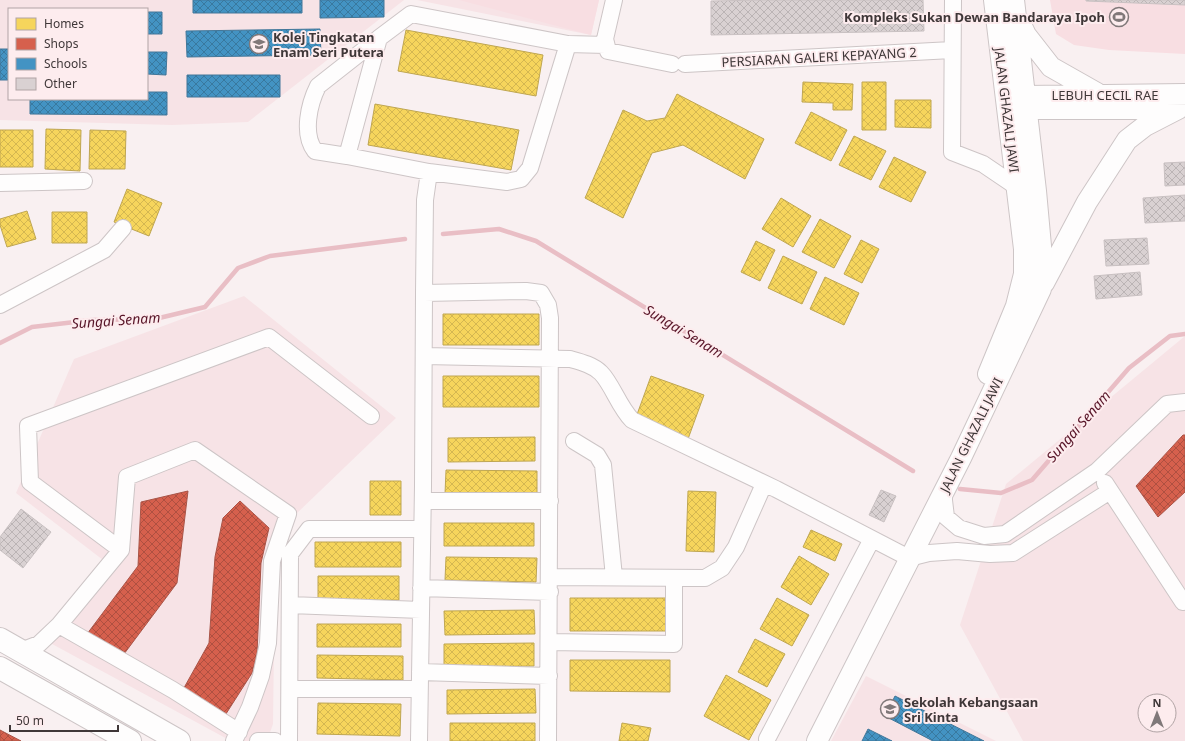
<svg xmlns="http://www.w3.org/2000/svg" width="1185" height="741" viewBox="0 0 1185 741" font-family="'Noto Sans',sans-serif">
<defs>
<pattern id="homes-cross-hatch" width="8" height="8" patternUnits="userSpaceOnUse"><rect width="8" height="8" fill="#f6d55c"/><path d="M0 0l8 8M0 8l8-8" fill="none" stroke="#d4b751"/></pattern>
<pattern id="shops-cross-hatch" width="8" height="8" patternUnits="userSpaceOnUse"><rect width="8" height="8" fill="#d6604d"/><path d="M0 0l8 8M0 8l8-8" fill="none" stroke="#af5041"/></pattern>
<pattern id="schools-cross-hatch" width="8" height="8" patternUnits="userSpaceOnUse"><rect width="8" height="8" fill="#4393c3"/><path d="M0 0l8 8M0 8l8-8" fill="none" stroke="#39799f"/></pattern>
<pattern id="building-cross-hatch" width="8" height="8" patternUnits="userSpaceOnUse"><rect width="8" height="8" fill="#d9d1d2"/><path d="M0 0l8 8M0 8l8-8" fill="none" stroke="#bbb4b5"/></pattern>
</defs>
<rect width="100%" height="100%" fill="#f9f0f1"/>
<path fill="#f7e3e6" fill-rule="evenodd" d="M0,0h404l-156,122 -76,3 -172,-5zM9,9h138v90h-138z
M417,0h182l-8,35z
M244,296l152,122 -102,98 -19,48 -2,160 -6,17h-36l-190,-103 62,-78 -87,-67 58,-134z
M1185,336v405h-162l-63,-116 46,-141zM1145,701h24v24h-24z
M866,676l130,65h-165z"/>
<path fill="#f8dee2" d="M459,0h140l-8,35z
M1050,0h135v54l-76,-4 -35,-5 -18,-11z"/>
<path fill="url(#homes-cross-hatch)" stroke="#bfa651" d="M406,30l137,25 -7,41 -138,-25z
M803,82l50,2 -1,26h-19v-7l-31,-1z
M862,82h24v48h-24z
M677,94l87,45 -19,40 -62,-34 -31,8 -29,65 -38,-20 38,-88 24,11 18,-3z
M895,100h36v28l-36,-1z
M375,104l144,26 -8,40 -143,-25z
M811,112l36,18 -16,31 -36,-18z
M46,129l35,1 -1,41 -35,-2z
M0,130h33v37h-33z
M90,130l36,1 -1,38h-36z
M854,136l32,15 -15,29 -32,-15z
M894,157l32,15 -15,30 -32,-15z
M127,189l35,14 -13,33 -35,-14z
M781,198l30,18 -18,31 -31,-18z
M27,211l9,28 -29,8 -7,-22v-6z
M52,212h35v31h-35z
M820,219l31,17 -17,32 -32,-16z
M861,240l18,9 -17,34 -18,-9z
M756,241l19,9 -15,31 -19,-9z
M783,256l34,16 -15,32 -34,-16z
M825,277l34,16 -15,32 -34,-16z
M443,314h96v31h-96z
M443,376h96v31h-96z
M651,376l53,19 -16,44 -53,-19z
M535,437v24l-87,1v-24z
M446,470l91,1v25l-92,-2z
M370,481h31v34h-31z
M688,491l28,1 -2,60 -28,-1z
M444,523h90v23h-90z
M811,530l31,14 -7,17 -32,-14z
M315,542h86v25h-86z
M799,556l30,18 -18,31 -30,-18z
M446,557l91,1 -1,24 -91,-2z
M318,576h81v24l-81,1z
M570,598h101l-1,33h-100z
M777,598l32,17 -17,31 -32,-17z
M534,610l1,24 -90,1 -1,-24z
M317,624h84v23h-84z
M755,639l30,15 -18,33 -29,-15z
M534,643v23l-90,1v-23z
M317,655l86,1v24l-86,-2z
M570,660h100v32l-100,-1z
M726,675l45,25 -22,40 -45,-24z
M535,689l1,24 -89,1v-24z
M318,703l83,1 -1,32 -83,-2z
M450,723h85v18h-85z
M622,723l29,5 -3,13h-29z"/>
<path fill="url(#shops-cross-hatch)" stroke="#a95447" d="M1183,435h2v57l-27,25 -22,-31z
M188,491l-11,92 -56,75 -34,-24 51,-68 3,-64z
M240,501l29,27 -8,35 -4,90 -5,20 -28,44 -44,-22 29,-52 6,-86 8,-39z
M0,730l21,11h-21z"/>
<path fill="url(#schools-cross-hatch)" stroke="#427799" d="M193,0h109v13h-109z
M320,0h64v17l-64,1z
M147,12h15v22h-15z
M320,29l1,26 -134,2 -1,-26z
M0,49h9v31h-9z
M147,52h20l-1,23 -19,-1z
M187,75h93v22h-93z
M147,92h20v23l-137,-1v-15h117z
M895,696l89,45h-51l-48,-25z
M868,729l24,12h-30z"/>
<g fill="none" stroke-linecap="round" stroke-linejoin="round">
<path stroke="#e9bec5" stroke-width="4.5" d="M443,234l56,-5 37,12 377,230
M0,343l32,-16 60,-7 63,-1 50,-12 33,-39 32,-12 135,-17
M960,489l41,4 31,-13 97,-112 41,-32 15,-2"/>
</g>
<path fill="url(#building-cross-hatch)" stroke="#c9c1c2" d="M762,0h161l1,31 -213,4v-34z
M1086,0h99v5l-99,-4z
M1185,162v23l-20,1 -1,-23z
M1185,195v26l-40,2 -2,-25z
M1147,238l2,26 -43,2 -2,-26z
M1140,272l2,23 -46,4 -2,-23z
M881,490l15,6 -12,26 -15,-7z
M21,509l30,23 -28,36 -23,-18v-13z"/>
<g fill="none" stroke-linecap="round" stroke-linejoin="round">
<g stroke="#cdc5c6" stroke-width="18">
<path id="minor" d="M614,0l-9,39 3,12 64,13
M953,0l-1,152 31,12 34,23
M568,44l-38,124 -9,11 -14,3 -78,-10 -82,-16 32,-118 32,-24 157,30 38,1
M685,64l267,-14
M347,156l-32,-5c-13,-17 -6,-47 3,-65l61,-48
M0,183l84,-2
M424,293l1,-93 4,-28
M0,305l104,-55 19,-22
M424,356l146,3c11,3 23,6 31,14 11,11 18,34 31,47l144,69 133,69 20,-5 28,-2 33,3 23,-1 97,-62
M574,441l23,14 6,10 11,112
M1105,483l78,119
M943,492l3,25 13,11 25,8 21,-2 92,-63 70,-67 18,-2
M423,501h127
M121,550l-91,-68 -2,-56 241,-89 102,79
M550,577l155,1 17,-10 14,-21 28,-63
M421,588l129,4
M290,605l131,5
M59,625l114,65 66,42
M550,642l124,2v-66
M21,651l18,-7 20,-19 62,-75 6,-73 68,-27 93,64 -16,47 -4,82 -7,33 -11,31 -16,34
M420,672l129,4
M290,689h129
M767,739l105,-200
M258,741h17
M289,741l1,-187 19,-25h113
M419,741l4,-255 1,-193 102,-2 15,2 7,12 2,13 -2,423"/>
</g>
<g stroke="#cdc5c6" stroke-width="22">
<path id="tertiary" d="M1020,22l6,13 25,32 46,26
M1026,96l159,-2
M1035,109h140
M1044,283l43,-81 40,-62 18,-14 33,-17
M988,374l28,-68 8,-32v-25l-30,-249
M817,741l144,-283 80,-169 1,-32 -6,-66 -22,-191"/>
</g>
<g stroke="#cdc5c6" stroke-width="24">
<path id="secondary" d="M0,639l179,102
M0,668l130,73"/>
</g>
<use href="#minor" stroke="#fefdfd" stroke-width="16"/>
<use href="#tertiary" stroke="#fefdfd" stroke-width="20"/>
<use href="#secondary" stroke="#fefdfd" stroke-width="22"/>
</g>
<defs>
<g id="stadium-ring" transform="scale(1)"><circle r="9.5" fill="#fdecee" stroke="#807879" stroke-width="1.5"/><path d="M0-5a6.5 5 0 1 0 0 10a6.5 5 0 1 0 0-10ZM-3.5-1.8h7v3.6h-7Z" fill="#807879"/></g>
<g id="school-ring" transform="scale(1)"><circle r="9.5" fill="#fdecee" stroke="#807879" stroke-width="1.5"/><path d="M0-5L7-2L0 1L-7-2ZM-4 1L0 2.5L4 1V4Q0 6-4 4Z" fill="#807879"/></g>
</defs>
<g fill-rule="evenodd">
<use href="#stadium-ring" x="1119" y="17"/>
<use href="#school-ring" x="259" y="44"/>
<use href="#school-ring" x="890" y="709"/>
</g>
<g text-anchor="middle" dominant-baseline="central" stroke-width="4" stroke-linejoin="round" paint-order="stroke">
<g font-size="13" font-weight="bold" fill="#3f3738" stroke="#fdecee" text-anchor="start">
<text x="1105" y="17" text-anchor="end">Kompleks Sukan Dewan Bandaraya Ipoh</text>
<text x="273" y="37">Kolej Tingkatan<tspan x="273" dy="15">Enam Seri Putera</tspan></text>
<text x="904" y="702">Sekolah Kebangsaan<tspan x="904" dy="15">Sri Kinta</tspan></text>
</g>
<g font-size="13" fill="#3f3738" stroke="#fdecee">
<text transform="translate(819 57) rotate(-3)">PERSIARAN GALERI KEPAYANG 2</text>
<text x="1105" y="95">LEBUH CECIL RAE</text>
<text transform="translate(1007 110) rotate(83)">JALAN GHAZALI JAWI</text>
<text transform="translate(971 435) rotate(-64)">JALAN GHAZALI JAWI</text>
</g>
<g font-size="14" font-style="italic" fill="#581528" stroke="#fdecee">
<text transform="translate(116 320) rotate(-4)">Sungai Senam</text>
<text transform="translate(684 331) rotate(31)">Sungai Senam</text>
<text transform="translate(1078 426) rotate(-49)">Sungai Senam</text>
</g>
</g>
<rect x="8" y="8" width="140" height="92" fill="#fdecee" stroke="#b1a4a5"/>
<rect x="16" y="18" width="20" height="12" fill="#f6d55c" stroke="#b1a4a5"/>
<text x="44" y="28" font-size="12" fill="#3f3738">Homes</text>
<rect x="16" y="38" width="20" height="12" fill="#d6604d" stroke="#b1a4a5"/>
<text x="44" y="48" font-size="12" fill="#3f3738">Shops</text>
<rect x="16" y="58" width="20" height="12" fill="#4393c3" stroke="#b1a4a5"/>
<text x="44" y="68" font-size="12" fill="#3f3738">Schools</text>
<rect x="16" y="78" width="20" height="12" fill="#d9d1d2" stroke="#b1a4a5"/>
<text x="44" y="88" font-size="12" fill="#3f3738">Other</text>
<g transform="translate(1157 713)"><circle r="19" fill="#fdecee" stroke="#b1a4a5"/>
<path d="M0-3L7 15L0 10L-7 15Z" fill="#807879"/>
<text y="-6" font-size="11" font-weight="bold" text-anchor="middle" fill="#3f3738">N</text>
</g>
<path d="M10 725v6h108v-6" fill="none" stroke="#3f3738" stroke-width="2"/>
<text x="16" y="725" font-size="12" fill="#3f3738" stroke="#fdecee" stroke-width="3" paint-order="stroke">50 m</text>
</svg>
